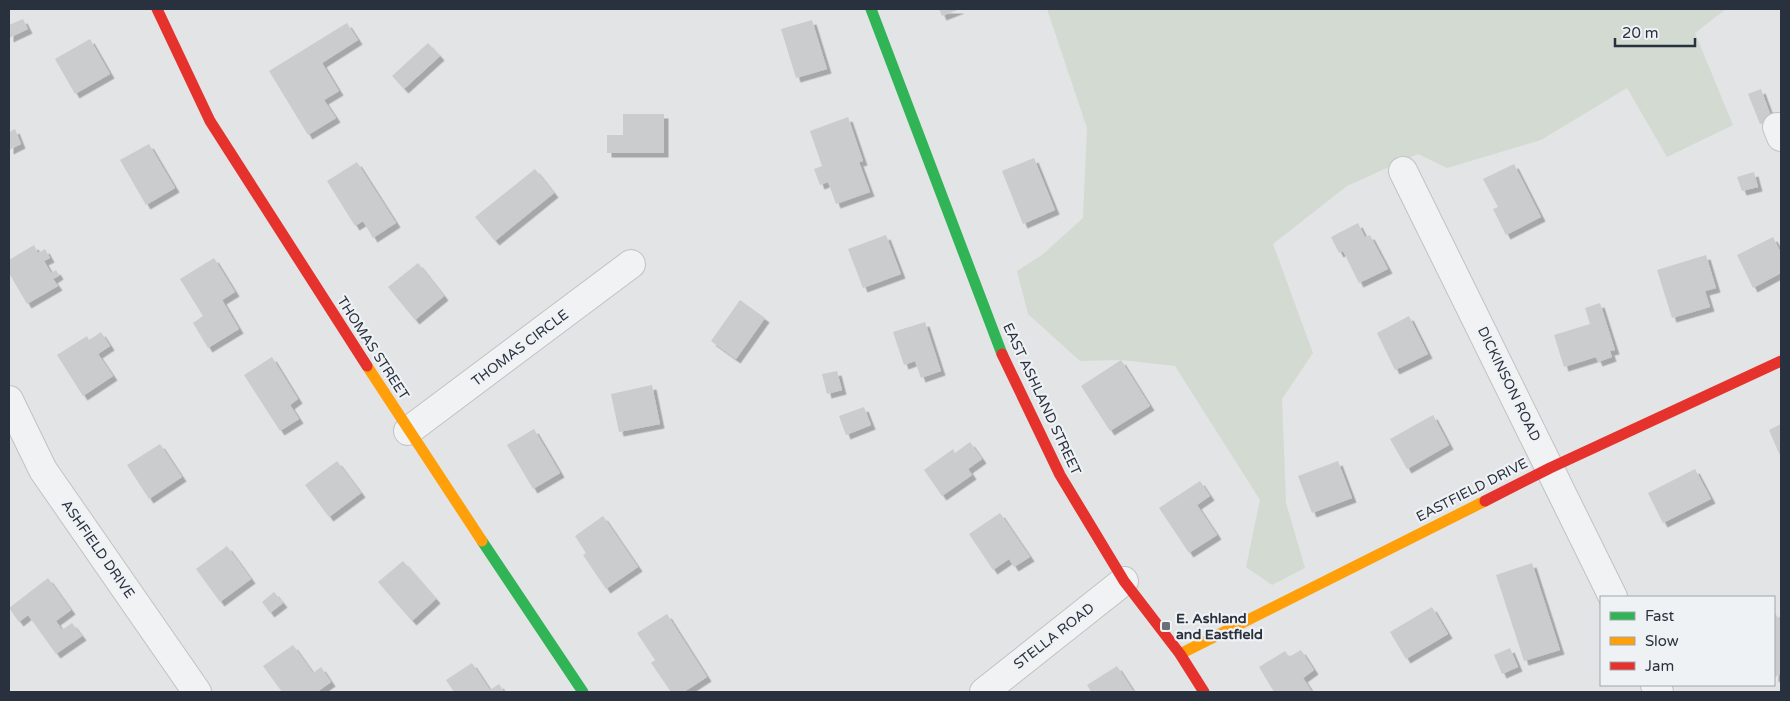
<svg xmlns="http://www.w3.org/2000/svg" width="1790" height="701" viewBox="0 0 1790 701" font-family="'Varela Round',sans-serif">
<defs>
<filter id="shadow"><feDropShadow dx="4.5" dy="4.5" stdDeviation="0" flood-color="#0004"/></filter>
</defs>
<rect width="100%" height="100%" fill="#e2e4e6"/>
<path fill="#d2dad2" d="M1047,9h679l-31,24 38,92 -66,32 -40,-69 -86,52 -94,28 -29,-14 -71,32 -74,58 40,109 -31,46 4,104 19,65 -33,17 -26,-18 14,-67 -85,-134 -54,-6 -41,1 -52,-47 -11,-43 25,-16 41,-37 4,-90z"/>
<path fill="#caccce" filter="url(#shadow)" d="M939,9h21l-18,7z
M23,19l5,10 -19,9v-13z
M812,20l15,49 -31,9 -15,-49z
M347,23l11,17 -36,23 17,28 -15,9 12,18 -28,17 -39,-64z
M90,39l20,35 -35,20 -20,-35z
M428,43l12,13 -36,33 -12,-13z
M1761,89l11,30 -12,5 -12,-30z
M623,114h41v39h-57v-18h16z
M848,117l15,44 -4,1 11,30 -34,12 -8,-22 -8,3 -6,-16 8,-3 -12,-35z
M15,129l6,15 -12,6v-18z
M149,144l26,44 -29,17 -26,-45z
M1034,158l21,52 -32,14 -21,-53z
M357,162l39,61 -23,15 -10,-17 -8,5 -28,-45z
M1514,164l27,53 -35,18 -13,-26 5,-2 -15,-28z
M535,169l19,24 -59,48 -20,-24z
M1754,172l4,15 -16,4 -5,-14z
M1358,223l7,14 5,-2 18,34 -29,14 -16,-32 -4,2 -8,-16z
M886,235l15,39 -38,14 -15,-39z
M1773,237l8,16v20l-28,15 -16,-33z
M34,245l4,8 7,-4 5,9 -6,3 7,12 5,-3 3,5 -6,4 5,7 -31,18 -18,-31v-13z
M1706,255l10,33 -11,3 5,16 -38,11 -15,-48z
M214,258l21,34 -13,8 17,29 -31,19 -15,-25 10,-7 -23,-37z
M418,263l26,33 -29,24 -27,-33z
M740,300l25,18 -29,41 -25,-18z
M1600,303l15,47 -5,1 2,6 -14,5 -2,-5 -32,10 -10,-32 36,-11 -5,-16z
M1409,316l19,38 -33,16 -18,-37z
M925,322l16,49 -20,7 -6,-17 -11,4 -11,-33z
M101,332l9,14 -12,8 15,22 -30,20 -26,-41 30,-19 2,4z
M272,357l26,42 -8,6 9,14 -19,12 -36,-56z
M1121,360l29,46 -40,25 -29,-45z
M837,371l5,19 -15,4 -5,-20z
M652,385l8,39 -41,8 -8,-38z
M864,407l7,18 -25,10 -7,-19z
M1433,415l16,30 -42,24 -17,-30z
M1781,424v34l-12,-28z
M534,429l26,44 -27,16 -26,-44z
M970,442l12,17 -14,10 4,6 -30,21 -18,-26 29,-21 2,4z
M160,444l22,33 -33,22 -22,-34z
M337,461l24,32 -32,24 -24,-32z
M1338,461l14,37 -40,15 -14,-37z
M1695,469l16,30 -48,24 -15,-30z
M1200,481l10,15 -13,9 20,30 -28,18 -30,-45z
M1000,513l30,44 -16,10 -5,-8 -16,11 -24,-36z
M603,516l35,51 -32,22 -23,-34 3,-2 -11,-17z
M227,546l24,33 -31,23 -24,-33z
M403,561l33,38 -24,22 -34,-39z
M1532,563l28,87 -36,11 -28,-86z
M48,578l23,32 -15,11 6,9 10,-7 10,13 -26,18 -28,-39 -9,7 -10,-14z
M274,592l9,11 -13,10 -8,-11z
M1432,607l16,27 -42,25 -16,-27z
M1774,612l7,10v51l-7,5z
M667,614l40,63 -23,15h-13l-20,-29 4,-3 -18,-27z
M293,645l20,28 8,-6 10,15 -14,10h-35l-19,-26z
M1510,648l8,19 -16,7 -8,-19z
M1301,650l13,20 -11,8 9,14h-38l-15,-25 26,-16 4,6z
M472,663l18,27 9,-6 5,8h-50l-8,-12z
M1117,666l17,26h-43l-4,-7z"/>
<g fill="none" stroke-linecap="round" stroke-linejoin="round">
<g stroke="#c0c2c4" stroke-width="30">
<path id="street" d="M1777,127l4,10
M1403,171l210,426
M9,400l34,70 154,222
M408,431l223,-167
M1655,685l4,7
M984,692l140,-111"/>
</g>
<use href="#street" stroke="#f0f2f3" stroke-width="28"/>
<path stroke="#30b455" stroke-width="11" d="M871,9l131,345
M482,541l101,151"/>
<path stroke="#ff9f0a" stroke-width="11" d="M367,366l115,175
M1180,654l305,-153"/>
<path stroke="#e5322d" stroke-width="11" d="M157,9l53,112 157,245
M1002,354l58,121 64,106 56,73 24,38
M1485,501l65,-33 231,-107"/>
</g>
<rect fill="#6a7079" stroke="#eff2f5" stroke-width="2" x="1161" y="621" width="10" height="10" rx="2.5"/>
<g text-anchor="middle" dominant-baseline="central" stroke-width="4.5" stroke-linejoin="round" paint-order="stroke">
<g font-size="14" fill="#2a313e" stroke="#eff2f5">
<text transform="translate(373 348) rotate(57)">THOMAS STREET</text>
<text transform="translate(520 348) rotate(-37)">THOMAS CIRCLE</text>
<text transform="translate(1509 384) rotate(64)">DICKINSON ROAD</text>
<text transform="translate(1042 399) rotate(65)">EAST ASHLAND STREET</text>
<text transform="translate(1472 490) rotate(-27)">EASTFIELD DRIVE</text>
<text transform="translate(98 549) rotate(55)">ASHFIELD DRIVE</text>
<text transform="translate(1054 636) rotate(-38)">STELLA ROAD</text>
</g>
<g font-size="14" font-weight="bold" fill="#2a313e" stroke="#eff2f5" text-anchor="start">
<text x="1176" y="618">E. Ashland<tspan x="1176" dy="16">and Eastfield</tspan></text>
</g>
</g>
<rect width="1790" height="701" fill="none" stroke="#2a313e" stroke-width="20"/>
<rect x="1600" y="596" width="175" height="90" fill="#eff2f5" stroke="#a0a5ac"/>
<rect x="1610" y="612" width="25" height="8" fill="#30b455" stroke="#a0a5ac"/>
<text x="1645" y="621" font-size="15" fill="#2a313e">Fast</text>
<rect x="1610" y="637" width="25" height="8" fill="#ff9f0a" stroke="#a0a5ac"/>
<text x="1645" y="646" font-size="15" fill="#2a313e">Slow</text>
<rect x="1610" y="662" width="25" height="8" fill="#e5322d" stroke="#a0a5ac"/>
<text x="1645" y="671" font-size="15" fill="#2a313e">Jam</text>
<path d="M1615 38v8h80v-8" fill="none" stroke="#2a313e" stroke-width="2.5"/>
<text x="1622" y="38" font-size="15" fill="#2a313e" stroke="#eff2f5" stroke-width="4" paint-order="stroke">20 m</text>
</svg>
